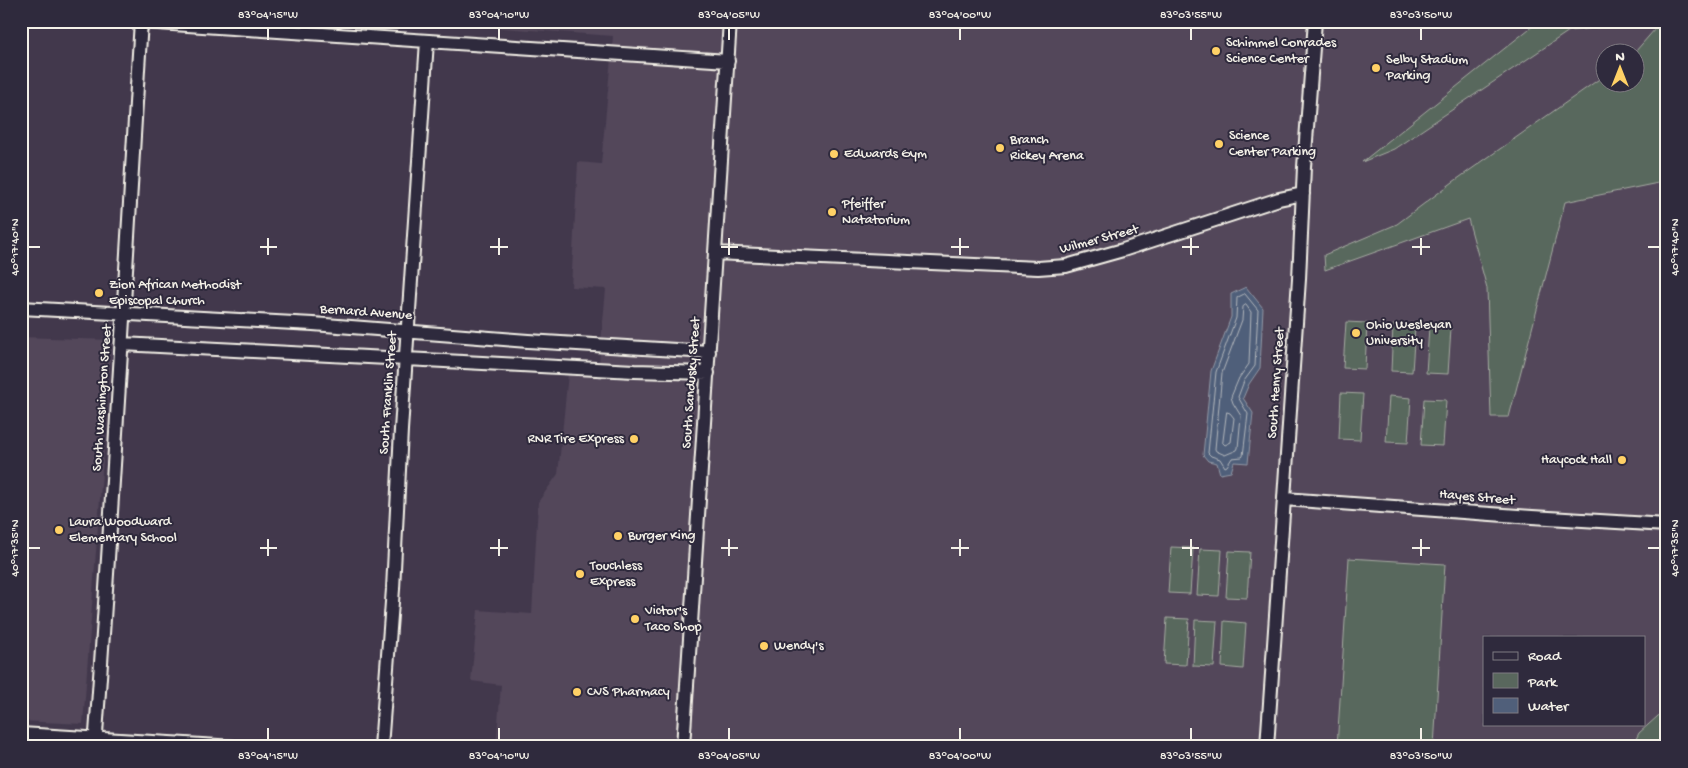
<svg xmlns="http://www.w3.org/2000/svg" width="1688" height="768" viewBox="0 0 1688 768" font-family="'Gochi Hand',sans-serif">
<rect width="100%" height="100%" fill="#42384c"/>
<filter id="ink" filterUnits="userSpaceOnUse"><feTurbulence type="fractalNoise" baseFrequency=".02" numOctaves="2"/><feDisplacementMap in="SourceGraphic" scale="10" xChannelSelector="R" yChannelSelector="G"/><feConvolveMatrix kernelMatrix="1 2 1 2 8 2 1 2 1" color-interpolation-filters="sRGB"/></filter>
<g filter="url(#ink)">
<path fill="#52465a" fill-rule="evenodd" d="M406,21h1261v726h-1171l5,-62 -30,-4 7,-71 54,4 6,-112 20,-28 10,-101 30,1 8,-85 -35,-2 7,-125 23,2 12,-128zM1606,52h30v30h-30zM1484,637h160v87h-160z
M21,337l91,3 -29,384 -62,-3z"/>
<path fill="#59675d" stroke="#a6aca2" d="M1539,21h90l-9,4 -51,6 -175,118 -32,13z
M1662,21h5v162l-4,-1 -98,20 -56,215h-18l-4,-129 -19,-69 -143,51 -1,-15 73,-31 56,-42 152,-107 1,7h30l-1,-30z
M1346,322l21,1 -2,46 -22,-1z
M1393,325l22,1 -3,46 -21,-1z
M1429,327l22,1 -3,46 -22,-1z
M1341,393l22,1 -3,46 -21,-1z
M1389,396l22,2 -3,45 -22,-1z
M1424,399l22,1 -3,46 -22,-1z
M1171,547l22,1 -3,46 -22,-1z
M1200,549l22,1 -3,46 -22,-1z
M1229,551l21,1 -3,46 -21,-1z
M1349,558l96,6 -11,183h-97z
M1167,618l22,1 -3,46 -22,-1z
M1195,620l22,1 -3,46 -21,-1z
M1224,621l22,2 -3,46 -21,-2z
M1667,708v39h-35l7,-14z"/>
<path fill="#505f7a" stroke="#9299a6" d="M1246,287l17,21 -3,60 -11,16 -6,14 10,15 -5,50 -14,-1 -3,10 -11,2 -3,-11 -9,-2 -5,-6 8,-84 20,-54v-23z"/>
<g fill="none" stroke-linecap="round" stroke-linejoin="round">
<path stroke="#b2b7bc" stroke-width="1" d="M1245,294l13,16 -3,56 -11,15 -6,16 10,17 -5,42 -1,1 -10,1 -5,8 -2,1 -5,-8 -9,-3 -3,-3 8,-81 20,-54 1,-20z
M1246,305l5,7 -2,52 -10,14 -8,19 2,6 8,13 -3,32 -1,2 -12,5 -9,-4 -1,-2 7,-76 20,-53 1,-13z
M1227,412l3,1 4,5 -3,24 -6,3 -2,-2z"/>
<g stroke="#f4f1e8" stroke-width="16">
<path id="minor" d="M128,21l600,40
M715,253l323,15 28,-2 57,-16 156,-51 24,-5
M21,308l292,16 215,17 181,11
M122,344l512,27 74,2
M1284,499l248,18 135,8
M21,734l214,13
M95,747c18,-242 31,-484 46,-726
M381,747l12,-158 8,-159 26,-389
M683,747l47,-726
M1267,747l32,-468 5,-112 11,-146"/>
</g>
<use href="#minor" stroke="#2f2a3d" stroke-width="12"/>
</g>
</g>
<path fill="none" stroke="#f4f1e8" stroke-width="2" d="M268,28v12M499,28v12M729,28v12M960,28v12M1191,28v12M1421,28v12M268,238v17M499,238v17M729,238v17M960,238v17M1191,238v17M1421,238v17M28,247h12M260,247h17M490,247h18M721,247h17M951,247h18M1182,247h17M1412,247h18M1648,247h12M268,539v17M499,539v17M729,539v17M960,539v17M1191,539v17M1421,539v17M28,548h12M260,548h17M490,548h18M721,548h17M951,548h18M1182,548h17M1412,548h18M1648,548h12M268,728v12M499,728v12M729,728v12M960,728v12M1191,728v12M1421,728v12"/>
<g fill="#ffd166" stroke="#2f2a3d" stroke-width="2">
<circle cx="1216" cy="51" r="5"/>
<circle cx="1376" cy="68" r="5"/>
<circle cx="1219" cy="144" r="5"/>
<circle cx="1000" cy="148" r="5"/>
<circle cx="834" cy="154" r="5"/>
<circle cx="832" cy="212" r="5"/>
<circle cx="99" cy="293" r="5"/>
<circle cx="1356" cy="333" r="5"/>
<circle cx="634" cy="439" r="5"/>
<circle cx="1622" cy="460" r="5"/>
<circle cx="59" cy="530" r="5"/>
<circle cx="618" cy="536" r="5"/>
<circle cx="580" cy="574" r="5"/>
<circle cx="635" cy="619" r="5"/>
<circle cx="764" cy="646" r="5"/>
<circle cx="577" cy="692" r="5"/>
</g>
<g text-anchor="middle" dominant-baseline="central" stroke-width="4" stroke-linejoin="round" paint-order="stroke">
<g font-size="14" fill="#f4f1e8" stroke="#2f2a3d" text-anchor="start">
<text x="1226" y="43">Schimmel Conrades<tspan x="1226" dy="16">Science Center</tspan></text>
<text x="1386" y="60">Selby Stadium<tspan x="1386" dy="16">Parking</tspan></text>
<text x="1229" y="136">Science<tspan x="1229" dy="16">Center Parking</tspan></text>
<text x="1010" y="140">Branch<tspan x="1010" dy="16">Rickey Arena</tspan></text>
<text x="844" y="154">Edwards Gym</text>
<text x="842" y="204">Pfeiffer<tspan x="842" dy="16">Natatorium</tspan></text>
<text x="109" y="285">Zion African Methodist<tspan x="109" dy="16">Episcopal Church</tspan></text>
<text x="1366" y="325">Ohio Wesleyan<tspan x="1366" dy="16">University</tspan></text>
<text x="624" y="439" text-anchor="end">RNR Tire Express</text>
<text x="1612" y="460" text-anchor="end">Haycock Hall</text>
<text x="69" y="522">Laura Woodward<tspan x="69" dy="16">Elementary School</tspan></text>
<text x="628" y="536">Burger King</text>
<text x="590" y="566">Touchless<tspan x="590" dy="16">Express</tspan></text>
<text x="645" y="611">Victor's<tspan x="645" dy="16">Taco Shop</tspan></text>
<text x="774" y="646">Wendy's</text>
<text x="587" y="692">CVS Pharmacy</text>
</g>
<g font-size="14" fill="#f4f1e8" stroke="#2f2a3d">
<text transform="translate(1099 240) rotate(-15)">Wilmer Street</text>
<text transform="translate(366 313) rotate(4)">Bernard Avenue</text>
<text transform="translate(692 383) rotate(-86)">South Sandusky Street</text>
<text transform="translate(1277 383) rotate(-86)">South Henry Street</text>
<text transform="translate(389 393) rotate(-86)">South Franklin Street</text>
<text transform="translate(103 398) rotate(-86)">South Washington Street</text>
<text transform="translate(1477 498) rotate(5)">Hayes Street</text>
</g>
</g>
<rect width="1688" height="768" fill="none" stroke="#2f2a3d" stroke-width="55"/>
<rect x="1483" y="636" width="162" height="90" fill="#2f2a3d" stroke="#7e7a81"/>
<rect x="1493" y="652" width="25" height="8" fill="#2f2a3d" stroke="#7e7a81"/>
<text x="1528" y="660" font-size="15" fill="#f4f1e8">Road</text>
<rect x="1493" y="673" width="25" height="15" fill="#59675d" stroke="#7e7a81"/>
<text x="1528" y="686" font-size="15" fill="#f4f1e8">Park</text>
<rect x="1493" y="698" width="25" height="15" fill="#505f7a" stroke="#7e7a81"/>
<text x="1528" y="710" font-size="15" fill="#f4f1e8">Water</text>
<g transform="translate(1620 68)"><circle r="24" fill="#2f2a3d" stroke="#7e7a81"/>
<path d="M0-4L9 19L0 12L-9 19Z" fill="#ffd166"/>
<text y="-8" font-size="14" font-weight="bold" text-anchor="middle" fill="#f4f1e8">N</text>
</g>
<rect x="28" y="28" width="1632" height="712" fill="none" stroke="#f4f1e8" stroke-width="2"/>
<g font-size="12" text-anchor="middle" fill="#f4f1e8">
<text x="268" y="18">83°04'15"W</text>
<text x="499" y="18">83°04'10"W</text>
<text x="729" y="18">83°04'05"W</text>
<text x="960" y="18">83°04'00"W</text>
<text x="1191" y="18">83°03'55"W</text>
<text x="1421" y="18">83°03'50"W</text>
<text transform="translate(14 247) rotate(-90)" y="4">40°17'40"N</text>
<text transform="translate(1674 247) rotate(-90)" y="4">40°17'40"N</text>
<text transform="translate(14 548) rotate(-90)" y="4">40°17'35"N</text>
<text transform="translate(1674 548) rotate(-90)" y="4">40°17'35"N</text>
<text x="268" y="759">83°04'15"W</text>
<text x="499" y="759">83°04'10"W</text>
<text x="729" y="759">83°04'05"W</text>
<text x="960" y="759">83°04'00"W</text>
<text x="1191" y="759">83°03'55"W</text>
<text x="1421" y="759">83°03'50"W</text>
</g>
</svg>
